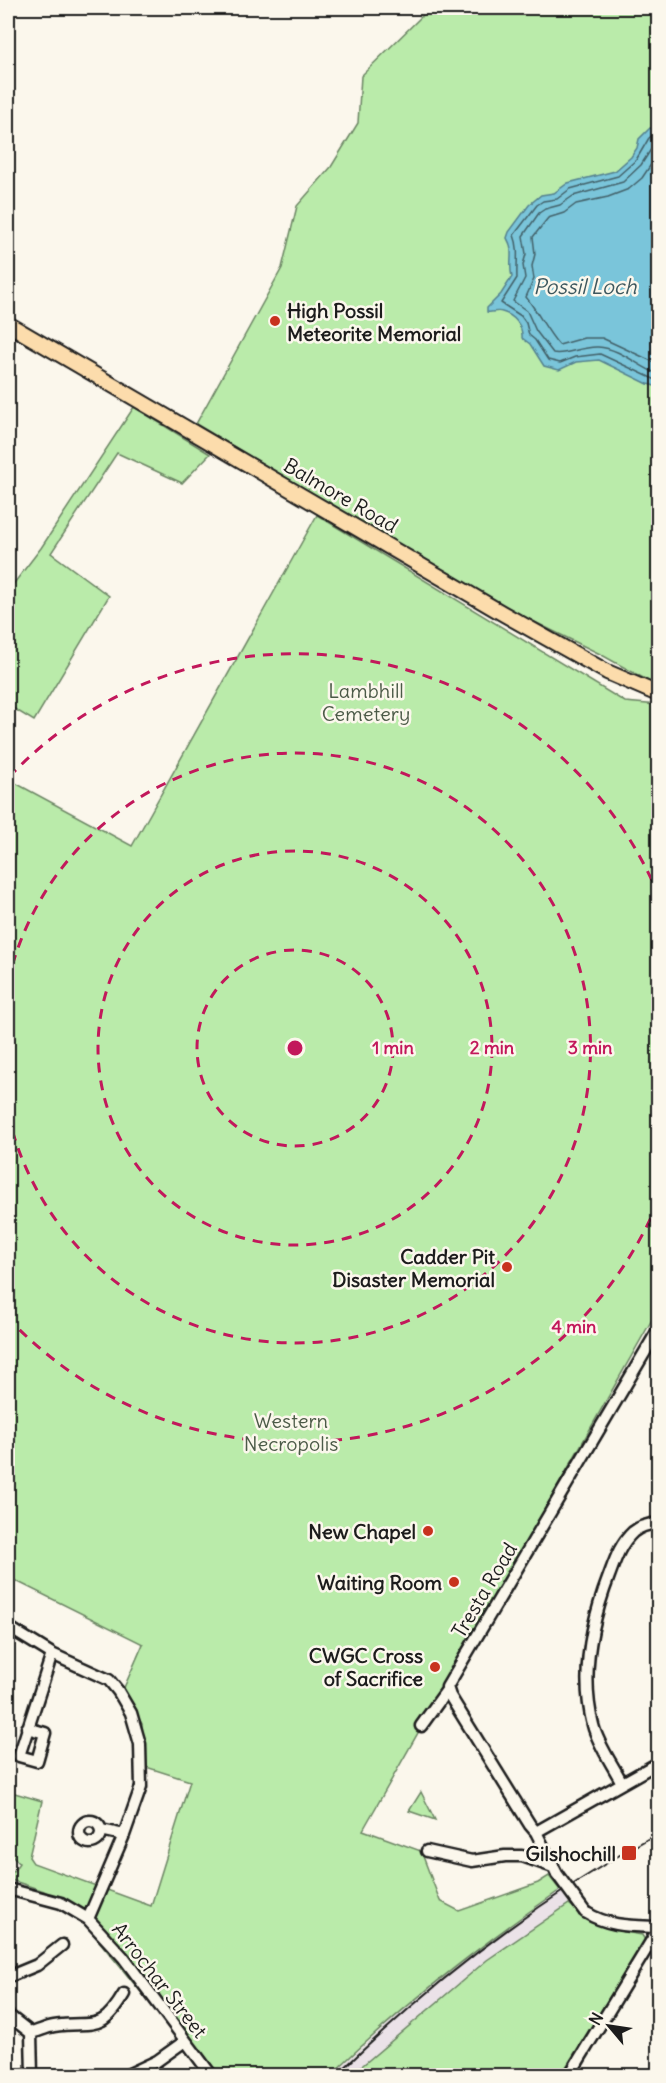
<svg xmlns="http://www.w3.org/2000/svg" width="666" height="2083" viewBox="0 0 666 2083" font-family="Delius,sans-serif">
<rect width="100%" height="100%" fill="#fbf7ec"/>
<filter id="ink" filterUnits="userSpaceOnUse"><feTurbulence type="fractalNoise" baseFrequency=".0167" numOctaves="2"/><feDisplacementMap in="SourceGraphic" scale="12" xChannelSelector="R" yChannelSelector="G"/><feConvolveMatrix kernelMatrix="1 2 1 2 8 2 1 2 1" color-interpolation-filters="sRGB"/></filter>
<g filter="url(#ink)">
<path fill="#ebe2e8" d="M560,1890l9,14 -82,56 -137,115 -19,1 67,-61 75,-62z"/>
<path fill="#baebaa" stroke="#6b8463" stroke-width="1.5" d="M428,8h230v675l-4,1 -54,-30 -96,-47 -308,-183 86,-156 15,-62 34,-39 27,-44 3,-47 64,-63z
M134,407l76,47 -28,29 -65,-30 -66,100 58,43 -75,125 -26,-16v-114l33,-43z
M317,515l308,187 33,3v604l-295,521 58,21 19,50 19,10 79,-28 11,-7 11,14c-81,56 -159,117 -229,185h-122l-119,-145 -11,-19 -35,-20 -36,-12 11,-16 -11,-13v-59l34,10 -13,56 4,6 118,43 39,-125 -44,-14 -4,-43 -19,-34 20,-46 -135,-67v-798l124,67z
M421,1792l14,28 -26,-9z
M569,1904c28,25 37,25 73,31l3,5 -84,135 -211,1 137,-116z"/>
<path fill="#7ac5da" stroke="#54818e" stroke-width="1.5" d="M650,128l8,1v258l-10,-3 -49,-24 -23,2 -17,8 -15,-4 -14,-22 -8,-6c1,-12 -8,-23 -20,-26 -5,-2 -10,1 -15,0v-4l14,-14 11,-17c-4,-14 3,-26 -5,-39l2,-6 20,-27 12,-10 13,-2 14,-10 47,-12 16,-14 6,-9 2,-9z"/>
<g fill="none" stroke-linecap="round" stroke-linejoin="round">
<path stroke="#426068" stroke-width="1.5" d="M658,134l-5,1 -4,3 -13,22 -18,16 -48,13 -13,10 -14,2 -6,4 -23,30c6,15 2,28 3,43l-16,25 20,13 5,7 3,12 6,5 13,20 12,3 15,-6 25,-3 58,27
M658,142l-3,1 -14,22 -18,17 -50,14 -13,9 -15,4 -6,4 -16,23 3,18 -3,11 2,13 -12,23 14,10 9,20 17,22c12,3 29,-7 45,-6 22,1 41,20 60,27
M658,154l-16,24 -13,11 -21,8 -32,7 -12,9 -16,5 -15,19 2,17 -3,12 2,13 -8,18c12,15 20,33 33,48l25,-7h18l56,26"/>
<g stroke="#1c1c1c" stroke-width="15">
<path id="minor" d="M8,1627l44,27 57,26 9,11 13,22 9,31 1,43 -17,48 -36,84
M421,1726l26,-36
M27,1728l18,5 -8,28 -18,-5 33,-102
M622,1783c-9,-18 -24,-38 -29,-58 -13,-50 -2,-102 16,-149 6,-16 11,-32 24,-44 7,-6 16,-8 25,-9
M79 1832a11 11 0 1 1 22 0a11 11 0 1 1-22 0Z
M101,1830l23,5
M536,1832l122,-69
M427,1851l45,10 33,-5h17l31,11
M557,1874l-21,-42 -6,-7 -80,-129 -3,-9 211,-357
M8,1889l53,14 27,16 35,38 89,119
M585,1912c24,15 47,14 73,15
M8,1977l29,-12 25,-20
M8,2015l23,18 1,42
M31,2033c8,-2 16,-6 23,-7 38,-6 46,9 70,-32
M24,2076l103,-1 30,-14 28,-20
M569,2076l89,-146"/>
</g>
<g stroke="#1c1c1c" stroke-width="18">
<path id="major" d="M8,324l494,289 105,59 51,22"/>
</g>
<use href="#minor" stroke="#fbf7ec" stroke-width="10"/>
<use href="#major" stroke="#fcdcac" stroke-width="14"/>
<path stroke="#1c1c1c" stroke-width="2" d="M336,2076c96,-94 205,-178 322,-243"/>
<g stroke="#1c1c1c" stroke-width="15" stroke-linecap="butt">
<path id="minor-bridge" d="M557,1874l28,38"/>
</g>
<use href="#minor-bridge" stroke="#fbf7ec" stroke-width="10"/>
</g>
</g>
<g fill="none" stroke="#c2185b" stroke-width="3" stroke-dasharray="10 8">
<circle cx="295" cy="1048" r="98"/>
<circle cx="295" cy="1048" r="197"/>
<path d="M8 982A295 295 0 1 1 8 1114"/>
<path d="M658 1202A394 394 0 0 1 9 1319M9 777A394 394 0 0 1 658 894"/>
</g>
<g fill="#c8321e" stroke="#fbf7ec" stroke-width="2">
<circle cx="275" cy="321" r="6"/>
<circle cx="507" cy="1267" r="6"/>
<circle cx="428" cy="1531" r="6"/>
<circle cx="454" cy="1582" r="6"/>
<circle cx="435" cy="1667" r="6"/>
<rect x="621" y="1845" width="16" height="16" rx="3"/>
</g>
<g text-anchor="middle" dominant-baseline="central" stroke-width="5" stroke-linejoin="round" paint-order="stroke">
<g font-size="20" font-weight="bold" fill="#1c1c1c" stroke="#fbf7ec" text-anchor="end">
<text x="287" y="310" text-anchor="start">High Possil<tspan x="287" dy="23">Meteorite Memorial</tspan></text>
<text x="495" y="1256">Cadder Pit<tspan x="495" dy="23">Disaster Memorial</tspan></text>
<text x="416" y="1531">New Chapel</text>
<text x="442" y="1582">Waiting Room</text>
<text x="423" y="1655">CWGC Cross<tspan x="423" dy="23">of Sacrifice</tspan></text>
<text x="616" y="1853">Gilshochill</text>
</g>
<g font-size="20" fill="#1c1c1c" stroke="#fbf7ec">
<text transform="translate(341 495) rotate(30)">Balmore Road</text>
<text transform="translate(484 1590) rotate(-59)">Tresta Road</text>
<text transform="translate(160 1980) rotate(52)">Arrochar Street</text>
</g>
<g font-size="20" fill="#4b5a47" stroke="#fbf7ec">
<text x="366" y="690">Lambhill<tspan x="366" dy="23">Cemetery</tspan></text>
<text x="291" y="1420">Western<tspan x="291" dy="23">Necropolis</tspan></text>
</g>
<g font-size="21" font-style="italic" fill="#3d575e" stroke="#fbf7ec">
<text x="585" y="286">Possil Loch</text>
</g>
</g>
<circle cx="295" cy="1048" r="9" fill="#c2185b" stroke="#fbf7ec" stroke-width="3"/>
<g font-size="18" text-anchor="middle" font-weight="bold" fill="#c2185b" stroke="#fbf7ec" stroke-width="5" stroke-linejoin="round" paint-order="stroke">
<text x="393" y="1054">1 min</text>
<text x="492" y="1054">2 min</text>
<text x="590" y="1054">3 min</text>
<text x="574" y="1333">4 min</text>
</g>
<rect width="666" height="2083" fill="none" stroke="#fbf7ec" stroke-width="30"/>
<rect x="15" y="15" width="636" height="2053" fill="none" stroke="#1c1c1c" stroke-width="2" filter="url(#ink)"/>
<g transform="translate(609 2026) rotate(299)" stroke="#fbf7ec" stroke-width="4.5" paint-order="stroke">
<path d="M0-4.5L10 22L0 15L-10 22Z" fill="#1c1c1c"/>
<text y="-9" font-size="16" font-weight="bold" text-anchor="middle" fill="#1c1c1c">N</text>
</g>
</svg>
